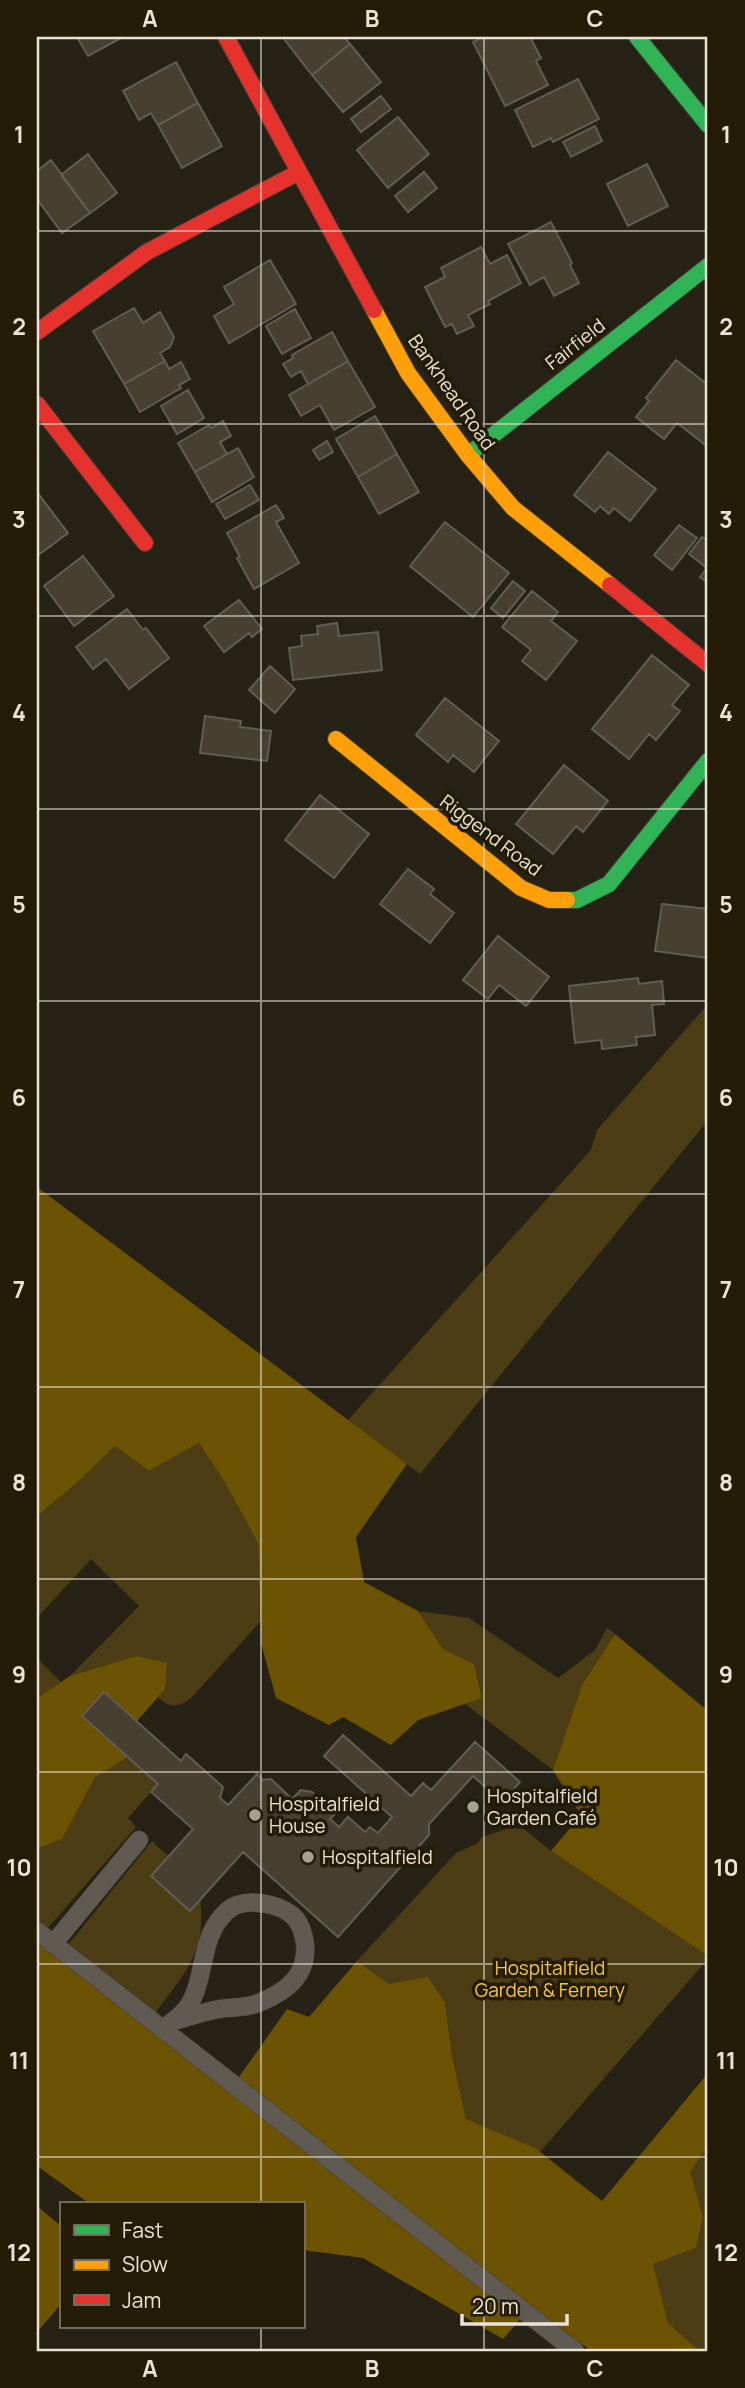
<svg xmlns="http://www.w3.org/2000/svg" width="745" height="2388" viewBox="0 0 745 2388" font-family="Manrope,sans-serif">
<rect width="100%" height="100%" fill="#272216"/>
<path fill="#4c3d14" d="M708,1004v116l-288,354 -72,-54 243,-270 6,-20z
M199,1443l25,38 34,62 2,79 -67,74c-12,11 -23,13 -35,1l7,-8 -29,-33 -66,20 69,-70 -48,-47 -54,59v-102l43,-36 35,-34 34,25z
M418,1611l51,7 89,60 37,-28 12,-22 8,6 -33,51 -29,85 -88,-66 17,-7 -8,-33 -31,-15z
M37,1658l24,24 -24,16z
M128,1757l30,27 -30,34 8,9 -89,102 -10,-9v-71l25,-10 33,-63z
M509,1828l15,1 27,22 157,105v3l-168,193 -6,-4 -68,-29 -14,-64 -7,-52 -56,-19 -32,-23 99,-108 22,-10 4,-6z
M152,1841l16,15 -17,20 39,34 10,-11c7,53 -15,74 -45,114l-87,-68z
M708,2146v205h-8l-32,-28 -16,-60 44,-15 7,-31 -14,-45z"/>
<path fill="#6c5303" d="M37,1187l370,277 -51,73 8,45 54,29 25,38 31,15 8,34 -64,22 -27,25 -48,-28 -14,8 -53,-27 -15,-55 -3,-100 -34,-62 -25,-38 -50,28 -34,-25 -35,34 -43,36z
M615,1634l93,77v245l-157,-105 30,-36 -28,-45 29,-85z
M136,1656l31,7 -2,26 -28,32 -33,-29 -22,24 46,41 -33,20 -33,62 -25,10v-151l33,-22z
M37,1942l35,28 11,-12 146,133 58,-82 22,8 48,-56 32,23 39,-7 17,26 7,52 14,64 69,29 67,53 106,-128v73l-18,26 13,45 -7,31 -43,16 15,59 32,28h-110l-5,-5 -62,-30 -20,23 -140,-81 -60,-8v-46h-213l-53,-38z
M37,2206l24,20v78l-24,28z"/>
<path fill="#474031" stroke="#625d54" stroke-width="2" d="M77,37h46l-35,19z
M287,37h57l6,7 -38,31 -28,-36z
M483,37h47l11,21 -5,3 12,24 -43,21 -32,-64z
M350,44l31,38 -38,30 -31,-37z
M176,62l22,41 -40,22 -7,-12 -12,7 -16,-29z
M578,79l21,40 -46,23 -2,-4 -18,9 -18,-37z
M381,96l10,13 -30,23 -10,-13z
M198,103l24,43 -40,22 -24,-43z
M398,117l31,37 -41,34 -31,-38z
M595,126l7,15 -31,16 -8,-15z
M88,154l29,39 -27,20 -29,-38z
M51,160l39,53 -28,20 -25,-34v-28z
M647,164l21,42 -40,20 -21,-42z
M424,172l13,16 -29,24 -13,-16z
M551,222l21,41 -2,2 9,18 -25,13 -10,-19 -14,8 -22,-41z
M481,247l9,17 17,-9 14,28 -33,18 2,3 -22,11 6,11 -17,8 -5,-10 -7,3 -20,-40 20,-10 -4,-9z
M270,260l26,44 -67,39 -15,-27 20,-12 -10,-17z
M134,308l9,15 17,-11 14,25 -4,10 -10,6 5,8 -41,23 -31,-53z
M295,309l16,29 -29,16 -16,-28z
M332,332l16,29 -40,23 -7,-13 -10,6 -8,-13 10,-6 -1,-3z
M676,360l32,25v62l-31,-24 -13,16 -28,-22 13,-16 -3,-3z
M165,361l4,8 12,-7 9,17 -11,6 2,3 -41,24 -16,-28z
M348,361l27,46 -41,23 -14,-25 -19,11 -12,-21z
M188,390l16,28 -27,16 -16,-28z
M375,416l22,38 -39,23 -22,-38z
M223,421l8,15 -11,6 7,12 -32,18 -17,-29 31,-18 2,3z
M327,441l6,11 -14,8 -6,-10z
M238,448l16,29 -42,25 -17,-30z
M608,452l48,37 -26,32 -16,-13 -5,6 -9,-8 -5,6 -21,-17z
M397,454l22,38 -40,22 -21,-37z
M250,485l9,15 -34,19 -9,-15z
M37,492l31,41 -31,23z
M276,505l8,13 -8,4 23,41 -45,26 -17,-31 3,-1 -13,-24z
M445,522l64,51 -36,44 -63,-51z
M679,525l18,13 -25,32 -18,-15z
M702,537l6,5v41l-8,-6 7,-9 -18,-14z
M83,556l31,40 -40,30 -30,-40z
M513,581l12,10 -22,27 -12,-10z
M532,591l26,21 -7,9 26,20 -31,39 -24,-19 9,-11 -29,-23z
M239,600l23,29 -10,8 -3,-4 -25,19 -20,-26z
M127,609l16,21 3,-2 23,30 -40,31 -23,-30 -13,10 -17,-22z
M337,623l2,13 39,-4 4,38 -89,10 -4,-32 13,-2 -1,-10 17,-2 -1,-8z
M652,655l37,30 -17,20 8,6 -24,29 -7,-6 -20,25 -37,-30z
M270,666l25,23 -20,24 -26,-23z
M445,698l54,43 -25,31 -21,-17 -5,7 -32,-27z
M205,716l36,5 -1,6 31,4 -4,30 -67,-8z
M564,765l44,36 -25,31 -7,-6 -23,28 -37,-30z
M320,795l49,39 -35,44 -49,-38z
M408,869l26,20 -4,5 24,19 -24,30 -50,-39z
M662,904l46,5v49l-53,-7z
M498,936l51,41 -23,29 -27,-21 -11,14 -25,-19z
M638,978l1,6 23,-3 2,23 -12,1 3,30 -19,2 1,8 -35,4 -1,-9 -26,3 -6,-57z
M104,1692l77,69 5,-7 37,33 -3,11 8,7 29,-31 6,6 8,-1 21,20 9,-9 11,2 24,21 -6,6 9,8 9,-10 17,15 5,-5 8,6 14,-16 -68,-61 19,-21 68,61 12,-13 8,7 44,-48 45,40 -18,20 -29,-26 -44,48v11l-91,102 -95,-85 -53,59 -39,-35 42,-47 -42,-37 7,-8 -76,-68z"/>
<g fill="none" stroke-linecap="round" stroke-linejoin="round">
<g stroke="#443f36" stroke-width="19">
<path id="lane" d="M37,1931l538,420
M53,1944l86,-104
M163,2029c8,-6 18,-13 24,-21 20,-28 11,-71 40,-97 17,-15 55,-8 69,8 5,7 8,17 9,25 3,31 -18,47 -44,58 -12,6 -28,5 -42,7 -15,3 -31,8 -46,12"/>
</g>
<g stroke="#443f36" stroke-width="18">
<path id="fast" d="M637,37l71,88
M468,455l240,-189
M567,900h10l32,-16 99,-123"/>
</g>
<g stroke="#443f36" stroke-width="18">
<path id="slow" d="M374,310l34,63 60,82 45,53 97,77
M336,739l185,149 28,12h18"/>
</g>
<g stroke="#443f36" stroke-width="18">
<path id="jam" d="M226,37l148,273
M37,332l110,-80 152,-80
M37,404l108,139
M610,585l98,79"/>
</g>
<use href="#lane" stroke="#5f5b52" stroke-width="18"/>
<use href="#fast" stroke="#30b455" stroke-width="16"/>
<use href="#slow" stroke="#ff9f0a" stroke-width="16"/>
<use href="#jam" stroke="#e5322d" stroke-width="16"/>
</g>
<path fill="none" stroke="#eae4d7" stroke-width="2" stroke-opacity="0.55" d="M261,37v2167M484,37v2314M37,231h671M37,424h671M37,616h671M37,809h671M37,1001h671M37,1194h671M37,1387h671M37,1579h671M37,1772h671M37,1964h671M37,2157h671M261,2327v24"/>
<g fill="#a6a093" stroke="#241c06" stroke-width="2.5">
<circle cx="473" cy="1807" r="7"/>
<circle cx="255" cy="1815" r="7"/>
<circle cx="308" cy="1857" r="7"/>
</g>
<g text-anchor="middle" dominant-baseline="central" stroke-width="7" stroke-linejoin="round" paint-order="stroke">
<g font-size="19" fill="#eae4d7" stroke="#241c06">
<text transform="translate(575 344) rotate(-38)">Fairfield</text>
<text transform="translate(452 392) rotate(55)">Bankhead Road</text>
<text transform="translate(491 835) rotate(37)">Riggend Road</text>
</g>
<g font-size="19" fill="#eae4d7" stroke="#241c06" text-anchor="start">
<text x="487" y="1796">Hospitalfield<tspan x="487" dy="22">Garden Café</tspan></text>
<text x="269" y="1804">Hospitalfield<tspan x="269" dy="22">House</tspan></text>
<text x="322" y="1857">Hospitalfield</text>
</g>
<g font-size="19" fill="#f9c73f" stroke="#241c06">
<text x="550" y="1968">Hospitalfield<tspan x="550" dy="22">Garden &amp; Fernery</tspan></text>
</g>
</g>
<rect width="745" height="2388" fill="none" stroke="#241c06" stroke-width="77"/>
<rect x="60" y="2202" width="245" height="126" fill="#241c06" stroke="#736c5a" stroke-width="2"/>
<rect x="74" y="2225" width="35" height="10" fill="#30b455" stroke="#736c5a" stroke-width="2"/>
<text x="122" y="2238" font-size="21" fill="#eae4d7">Fast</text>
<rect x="74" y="2260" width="35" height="10" fill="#ff9f0a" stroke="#736c5a" stroke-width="2"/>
<text x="122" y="2272" font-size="21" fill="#eae4d7">Slow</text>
<rect x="74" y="2295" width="35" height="10" fill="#e5322d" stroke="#736c5a" stroke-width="2"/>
<text x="122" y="2308" font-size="21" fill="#eae4d7">Jam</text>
<path d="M462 2314v10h105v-10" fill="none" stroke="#eae4d7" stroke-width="3.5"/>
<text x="472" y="2314" font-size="21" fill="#eae4d7" stroke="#241c06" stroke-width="5" paint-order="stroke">20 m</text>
<rect x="38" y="38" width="668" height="2312" fill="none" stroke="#eae4d7" stroke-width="2.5"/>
<g font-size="23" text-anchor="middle" font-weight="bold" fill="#eae4d7">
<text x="150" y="27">A</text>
<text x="372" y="27">B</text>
<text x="595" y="27">C</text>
<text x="19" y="143">1</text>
<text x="726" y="143">1</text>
<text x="19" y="335">2</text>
<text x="726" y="335">2</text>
<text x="19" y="528">3</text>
<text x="726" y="528">3</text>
<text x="19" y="721">4</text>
<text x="726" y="721">4</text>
<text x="19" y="913">5</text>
<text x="726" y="913">5</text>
<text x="19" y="1106">6</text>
<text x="726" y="1106">6</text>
<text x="19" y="1298">7</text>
<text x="726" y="1298">7</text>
<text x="19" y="1491">8</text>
<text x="726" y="1491">8</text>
<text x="19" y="1683">9</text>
<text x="726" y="1683">9</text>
<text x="19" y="1876">10</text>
<text x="726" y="1876">10</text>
<text x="19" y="2069">11</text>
<text x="726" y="2069">11</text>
<text x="19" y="2261">12</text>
<text x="726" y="2261">12</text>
<text x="150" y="2377">A</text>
<text x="372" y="2377">B</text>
<text x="595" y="2377">C</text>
</g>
</svg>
